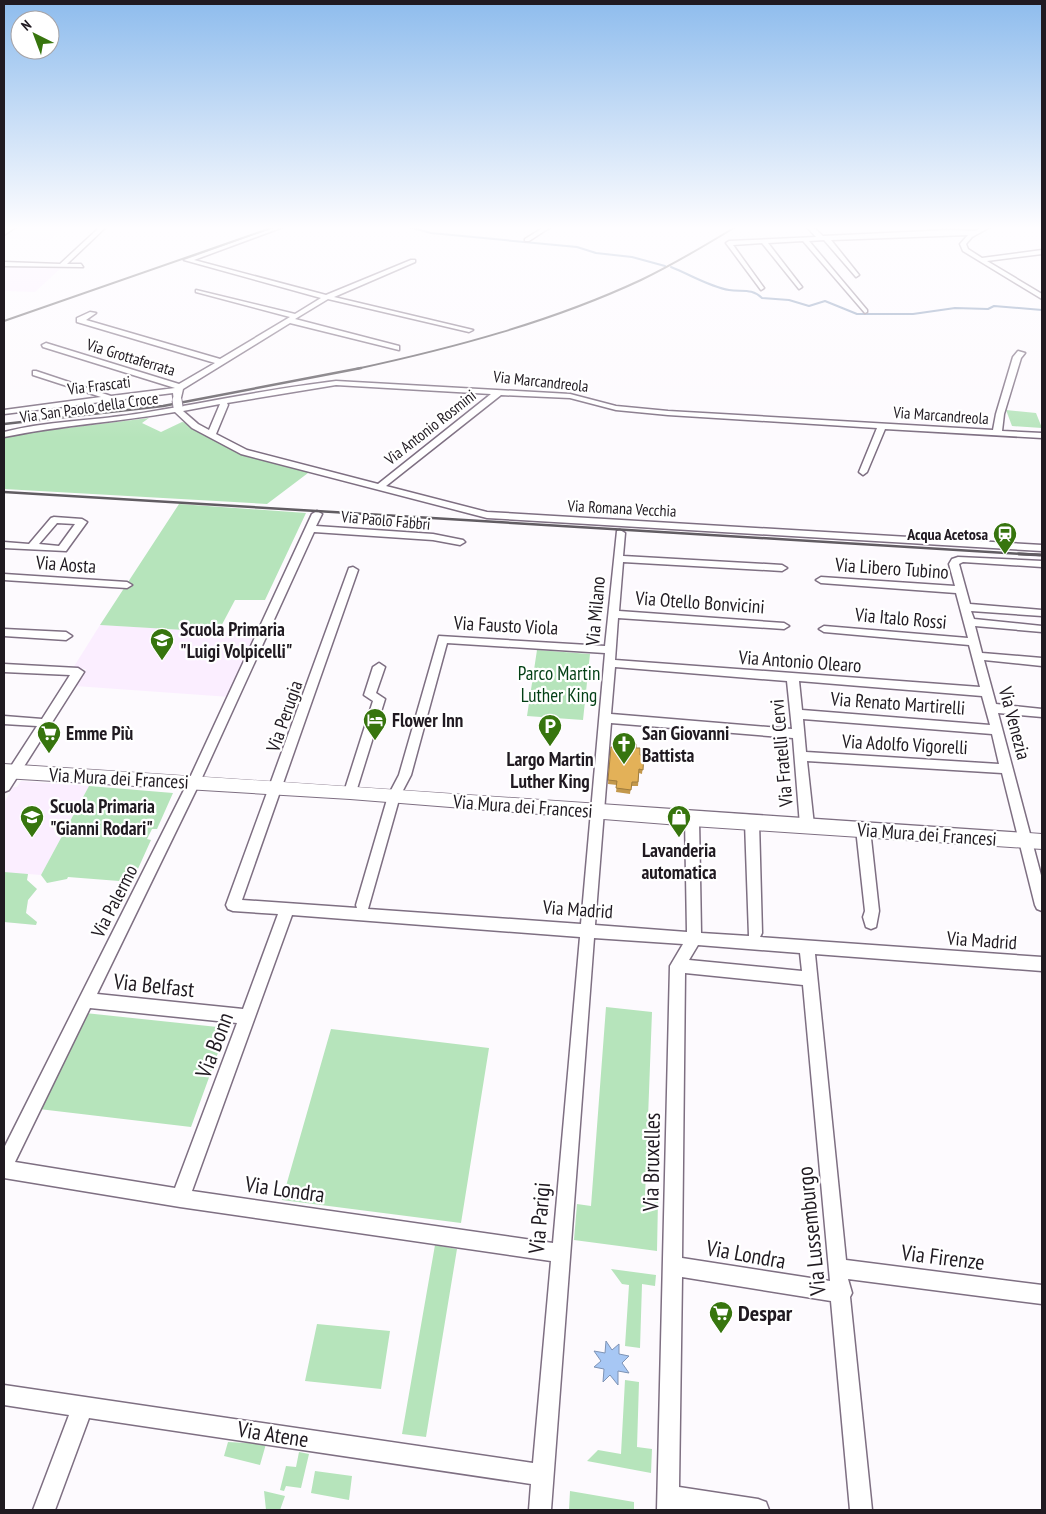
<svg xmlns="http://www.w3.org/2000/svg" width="1046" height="1514" viewBox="0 0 1046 1514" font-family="'PT Sans Narrow',sans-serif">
<rect width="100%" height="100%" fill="#fdfafe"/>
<path fill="#fbeeff" d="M18,226h48l-16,14 -46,-1z
M4,265l58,2 -27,25 -31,-1z
M100,625l159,9 -29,63 -155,-11 11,-17 -13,-1z
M21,781l68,5 -48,89 -13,-1 -1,6 10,9 -9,11 -2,13 11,9 -1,3 -32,-3v-119l9,-16h4z"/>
<path fill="#b6e4bb" d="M1006,410l30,3 6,15 -30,-2z
M149,418l-7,5 19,9 21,-10 11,2 51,28 68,18 -45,34 -263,-15v-51l14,-4z
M179,504l127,9 -41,87h-30l-17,32 -118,-7z
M537,650l53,4 -7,66 -56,-4z
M89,786l84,7 -16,36h-5l-5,10 4,1 -19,42 -64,-5 -1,2 -20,4 -6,-8z
M4,872l24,2 -1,6 10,9 -9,11 -2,13 11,9 -1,3 -32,-3z
M606,1007l46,5 -7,186 13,2 -1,51 -83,-11 3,-36 14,2z
M85,1013l142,15 -36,99 -152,-18z
M331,1029l158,19 -28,175 -179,-23z
M435,1245l22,4 -31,188 -24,-3z
M611,1269l45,6 -1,11 -13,-2 -2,64 -15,-2 4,-61 -7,-1z
M317,1324l73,7 -9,58 -76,-8z
M625,1380l14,2 -2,65 15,2 -1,24 -64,-12 11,-11 23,4z
M228,1442l38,2 -6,21 -36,-9z
M299,1452l10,2 -8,34 -15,-2 -2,5 -4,-1 6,-24 10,1z
M315,1471l37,5 -3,24 -38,-7z
M264,1491l21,5 -5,14h-14z
M570,1491l64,11v8h-65z"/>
<path fill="#a7c7f4" stroke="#7e93b5" d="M606,1341l6,9 7,-6v10l10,2 -7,7 7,10 -11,-2v14l-8,-10 -7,7 1,-13 -10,-2 7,-6 -7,-10 11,2z"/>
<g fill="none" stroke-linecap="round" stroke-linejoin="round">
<path stroke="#7e93b5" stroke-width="2" d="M405,226l26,7 146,14 19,6 36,4 33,9
M671,267c18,7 39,20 58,23 13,2 23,-2 33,8l27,2 20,6 16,-5 32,13h56l42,-6 33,1 6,-3 48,4"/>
<g stroke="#7e6f82" stroke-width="3">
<path id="street" d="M11,226h6l-13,9v-5z
M101,226h6l-40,38h14l2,3 -79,-1v-4l56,2z
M279,226h7l-92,34 132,35 85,-35h4v2l-81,35 139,33 -4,2 -141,-33 -33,20 104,27v4l-109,-27 -107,66 -3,13h-6l-1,-9 -169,21v-4l97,-13 -68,-22v-4h3l75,25 64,-8 -132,-41 -1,-2 4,-2 133,41 36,-21 -138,-41v-4l13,-6 6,1 -10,7 134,39 70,-42 -94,-25v-2l99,24 26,-16 -137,-38z
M546,226h6l-23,15h-4v-2z
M806,226h6l11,10 127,-6 25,1 10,-5h7l-20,11 -6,7 2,5 14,9 60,-8v4l-55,7 55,33v5l-79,-48 -3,-7 8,-9 -137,5 28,35 -3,2 -32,-37 -15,1 58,69v2l-2,1 -62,-72 -35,2 34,44 -3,2 -37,-46 -29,2 31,43 -3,2 -35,-47 3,-2 87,-4z
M1018,351l7,2 -4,5 -17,56 -2,17 40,2v5l-157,-9 -18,43 -4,3 -4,-3 18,-44 -209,-13 -52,-5 -46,-12 -69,-3 -115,91 101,26 555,33v6l-555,-33 -246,-64 -49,-26 -17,-16c-57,10 -115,13 -171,25v-5c43,-11 88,-11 132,-18 67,-11 133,-25 200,-33l234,13 46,12 52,5 325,19 3,-16 17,-57zM336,385l155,9 -113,90 -131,-34 -31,-16 12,-29 -1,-2zM220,404l-11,26 -11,-6 -15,-13z
M317,511l5,3 -6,12 117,8 30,6 2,2 -5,3 -27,-5 -119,-8 -114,250 -103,212 146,15 35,-95 -45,-3 -5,-2 -2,-4 123,-337 4,-1 5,3 -116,330 115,8 -1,-3 32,-109 11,-21 40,-139 166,10 12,-115 3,-1 5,3 -2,23 159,9 5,3 -5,3 -159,-9 -4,49 165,12 5,3 -5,3 -166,-11 -3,42 365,27 -11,-42 -145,-13 -5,-3 5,-3 144,12 -12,-45 -135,-10 -5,-3 5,-3 134,9 -6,-22 3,-5 6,-2 84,4v6l-79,-5 -4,2 11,40 72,6v6l-71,-5 3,8 68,7v6l-67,-6 7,27 60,5v8l-58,-6 12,44 46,5v8l-44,-4 44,166v32l-5,-2 -2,-4 -33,-132 -195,-12 7,64 -2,4h-10l-2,-4 -7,-87 -182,-15 -16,202 92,7 -2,-113 2,-4h10l2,4 2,114 48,3 -4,-114 2,-4h10l2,4 3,111 -2,4 282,20v14l-227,-17 31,306 196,25v19l-194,-25 4,14 -2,4 22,213h-22l-19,-209 -149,-24 -3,210 79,12 8,3 3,8 -90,-1v1h-22l13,-544 13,-22 -89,-6 -43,572h-22l2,-26 -442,-66 -34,92h-22l36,-95 -65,-10v-20l529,78 18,-202 -371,-54 -176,-29v-30l184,-366 124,-268zM447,643l158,10 -24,271 -213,-15 32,-113 11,-21zM615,667l172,14 5,48 -181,-15zM799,681l183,15 8,29 -188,-15zM803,719l189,15 7,30 -193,-12zM292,915l288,22 -27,306 -361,-52zM698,945l102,8 2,18 -113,-11zM685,973l118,12 27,296 -148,-23zM90,1008l147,15 -62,165 -160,-26z
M54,517l28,2 5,3 -21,29 -62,-3v-6l25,2 22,-26zM57,523l18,1 -16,22 -20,-2z
M4,574l123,8 5,3 -5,3 -123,-8z
M4,629l62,3 6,4 -6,4 -62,-4z
M379,663l6,4 -9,26 9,6 -29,93 -1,3h-10l-1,-3 29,-91 -9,-6 9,-28z
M4,664l74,4 6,4 -75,118 -5,2v-15l33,-51 -33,-2v-8l38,3 28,-44 -66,-3z
M863,824l5,1 2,4 9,82 -3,16 -5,2 -5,-2 -3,-10 2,-6 -9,-82 2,-4z"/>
</g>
<g stroke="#7e6f82" stroke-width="2">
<path id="secondary" d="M4,764c346,21 692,48 1038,70v15l-350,-23 -342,-27 -346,-21z"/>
</g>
<use href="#street" fill="#fff" fill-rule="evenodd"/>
<use href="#secondary" fill="#fff" fill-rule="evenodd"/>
<path stroke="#615c62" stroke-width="2" d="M4,321l273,-95
M356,369c97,-21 195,-47 285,-89 33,-16 65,-35 96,-54"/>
<path stroke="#615c62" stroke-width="2.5" d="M4,424l159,-18 198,-38
M4,492l1036,63"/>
<path stroke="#615c62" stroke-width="3" d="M1019,554l23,1"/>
<g stroke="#7e6f82" stroke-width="11" stroke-linecap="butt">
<path id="street-bridge" d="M177,400l1,7"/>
</g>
<use href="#street-bridge" stroke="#fff" stroke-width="9"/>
</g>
<path fill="#c3984c" d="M611,747l25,1 4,7h4l-2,19 -3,-1 -1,13h-7l-1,8 -14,-2 1,-7 -9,-1z"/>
<path fill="#e3b158" stroke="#9f7c3e" d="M615,742l21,2v4h4v7h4l-1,15 -4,-1 -1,13h-6l-1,8 -15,-2 1,-7 -9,-1 3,-33h4z"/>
<linearGradient id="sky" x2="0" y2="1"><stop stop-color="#8ebced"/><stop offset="0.52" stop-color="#fefdff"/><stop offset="1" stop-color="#fefdff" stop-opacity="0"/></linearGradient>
<rect width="1046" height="438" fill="url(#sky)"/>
<defs>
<g id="station-pin" transform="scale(1.25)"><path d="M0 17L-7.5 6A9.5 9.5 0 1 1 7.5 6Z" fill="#37750e" stroke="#fff"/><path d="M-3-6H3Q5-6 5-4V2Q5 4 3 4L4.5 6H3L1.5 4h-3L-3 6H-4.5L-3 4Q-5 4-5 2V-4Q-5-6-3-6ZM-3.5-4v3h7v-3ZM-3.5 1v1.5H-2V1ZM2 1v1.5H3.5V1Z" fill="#fff"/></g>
<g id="school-pin" transform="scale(1.25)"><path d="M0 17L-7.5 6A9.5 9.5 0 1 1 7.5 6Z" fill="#37750e" stroke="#fff"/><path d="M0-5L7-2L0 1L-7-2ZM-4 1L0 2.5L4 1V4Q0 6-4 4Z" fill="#fff"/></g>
<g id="hotel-pin" transform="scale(1.25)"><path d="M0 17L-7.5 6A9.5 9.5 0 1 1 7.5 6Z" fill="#37750e" stroke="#fff"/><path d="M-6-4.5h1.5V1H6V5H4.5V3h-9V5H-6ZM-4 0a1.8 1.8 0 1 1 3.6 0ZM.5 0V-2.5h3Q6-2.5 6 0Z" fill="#fff"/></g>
<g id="parking-pin" transform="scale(1.25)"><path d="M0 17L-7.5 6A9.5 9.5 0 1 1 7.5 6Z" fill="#37750e" stroke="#fff"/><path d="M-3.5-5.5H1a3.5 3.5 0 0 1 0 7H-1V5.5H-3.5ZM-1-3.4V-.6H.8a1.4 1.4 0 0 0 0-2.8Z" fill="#fff"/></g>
<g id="supermarket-pin" transform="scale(1.25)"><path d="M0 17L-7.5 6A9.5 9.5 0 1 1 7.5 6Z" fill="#37750e" stroke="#fff"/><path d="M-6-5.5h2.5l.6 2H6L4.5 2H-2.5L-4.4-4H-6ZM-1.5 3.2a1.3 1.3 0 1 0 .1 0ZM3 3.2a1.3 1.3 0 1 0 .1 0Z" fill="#fff"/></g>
<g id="church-pin" transform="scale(1.25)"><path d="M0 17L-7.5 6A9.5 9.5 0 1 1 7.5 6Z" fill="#37750e" stroke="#fff"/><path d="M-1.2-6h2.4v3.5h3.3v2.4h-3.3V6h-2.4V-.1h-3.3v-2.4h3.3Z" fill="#fff"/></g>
<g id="shop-pin" transform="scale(1.25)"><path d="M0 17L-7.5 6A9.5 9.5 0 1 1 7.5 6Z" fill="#37750e" stroke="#fff"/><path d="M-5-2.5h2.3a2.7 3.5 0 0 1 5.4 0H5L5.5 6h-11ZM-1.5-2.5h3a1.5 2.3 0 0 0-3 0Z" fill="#fff"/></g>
</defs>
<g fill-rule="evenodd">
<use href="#station-pin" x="1005" y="534"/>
<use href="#school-pin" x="162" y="640"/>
<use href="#hotel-pin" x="375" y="720"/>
<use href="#parking-pin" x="550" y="726"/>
<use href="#supermarket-pin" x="49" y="733"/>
<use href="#church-pin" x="624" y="744"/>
<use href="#school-pin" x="32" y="817"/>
<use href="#shop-pin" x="679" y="817"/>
<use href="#supermarket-pin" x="721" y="1313"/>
</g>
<g text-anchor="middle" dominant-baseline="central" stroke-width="4.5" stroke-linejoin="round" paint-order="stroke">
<g font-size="16" fill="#201a21" stroke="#fff">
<text transform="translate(131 357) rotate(17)">Via Grottaferrata</text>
<text transform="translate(541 381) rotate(6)">Via Marcandreola</text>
<text transform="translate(99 385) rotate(-7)">Via Frascati</text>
<text transform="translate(89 407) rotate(-8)">Via San Paolo della Croce</text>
<text transform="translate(941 415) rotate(4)">Via Marcandreola</text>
<text transform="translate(430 427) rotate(-38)">Via Antonio Rosmini</text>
<text transform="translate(622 508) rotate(3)">Via Romana Vecchia</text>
<text transform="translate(386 520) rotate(5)">Via Paolo Fabbri</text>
</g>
<g font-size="16" font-weight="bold" fill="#201a21" stroke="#fff" text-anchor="end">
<text x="988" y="534">Acqua Acetosa</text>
</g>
<g font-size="19" fill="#201a21" stroke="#fff">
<text transform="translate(66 564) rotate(4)">Via Aosta</text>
<text transform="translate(892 568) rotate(4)">Via Libero Tubino</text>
<text transform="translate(700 602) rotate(4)">Via Otello Bonvicini</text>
<text transform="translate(595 611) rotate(-85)">Via Milano</text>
<text transform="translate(901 618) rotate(5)">Via Italo Rossi</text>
<text transform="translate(506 625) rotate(3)">Via Fausto Viola</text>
<text transform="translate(800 661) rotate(4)">Via Antonio Olearo</text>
<text transform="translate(898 703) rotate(4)">Via Renato Martirelli</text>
<text transform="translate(284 716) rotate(-71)">Via Perugia</text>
<text transform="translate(1015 723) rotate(75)">Via Venezia</text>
<text transform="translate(905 744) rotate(3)">Via Adolfo Vigorelli</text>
<text transform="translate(781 753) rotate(-95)">Via Fratelli Cervi</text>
<text transform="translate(119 778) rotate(3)">Via Mura dei Francesi</text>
<text transform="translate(523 806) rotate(4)">Via Mura dei Francesi</text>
<text transform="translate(927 834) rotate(4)">Via Mura dei Francesi</text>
<text transform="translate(114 901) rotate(-63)">Via Palermo</text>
<text transform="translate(578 909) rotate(4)">Via Madrid</text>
<text transform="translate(982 940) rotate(4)">Via Madrid</text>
</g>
<g font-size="19" font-weight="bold" fill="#201a21" stroke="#fff" text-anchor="start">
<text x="180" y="629">Scuola Primaria<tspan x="180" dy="22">"Luigi Volpicelli"</tspan></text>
<text x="392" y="720">Flower Inn</text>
<text x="66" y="733">Emme Più</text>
<text x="642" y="733">San Giovanni<tspan x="642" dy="22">Battista</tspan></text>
<text x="550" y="759" text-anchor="middle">Largo Martin<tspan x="550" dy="22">Luther King</tspan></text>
<text x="50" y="806">Scuola Primaria<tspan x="50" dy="22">"Gianni Rodari"</tspan></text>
<text x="679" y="850" text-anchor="middle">Lavanderia<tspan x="679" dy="22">automatica</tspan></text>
</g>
<g font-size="19" fill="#033f15" stroke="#fff">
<text x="559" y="673">Parco Martin<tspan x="559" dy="22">Luther King</tspan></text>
</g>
<g font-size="22" fill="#201a21" stroke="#fff">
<text transform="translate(154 985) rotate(6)">Via Belfast</text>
<text transform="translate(214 1045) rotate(-69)">Via Bonn</text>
<text transform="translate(651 1162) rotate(-89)">Via Bruxelles</text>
<text transform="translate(285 1189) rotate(8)">Via Londra</text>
<text transform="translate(539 1218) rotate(-85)">Via Parigi</text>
<text transform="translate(811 1231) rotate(-96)">Via Lussemburgo</text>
<text transform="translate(746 1254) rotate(10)">Via Londra</text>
<text transform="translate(943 1257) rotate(7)">Via Firenze</text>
<text transform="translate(273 1434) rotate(9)">Via Atene</text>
</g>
<g font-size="22" font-weight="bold" fill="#201a21" stroke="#fff" text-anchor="start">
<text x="738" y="1313">Despar</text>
</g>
</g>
<rect width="1046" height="1514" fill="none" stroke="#201a21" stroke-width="10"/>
<g transform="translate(35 35) rotate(318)"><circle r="24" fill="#ffffff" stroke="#a6a3a6"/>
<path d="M0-4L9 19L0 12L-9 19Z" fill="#37750e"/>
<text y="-8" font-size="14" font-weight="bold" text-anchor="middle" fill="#201a21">N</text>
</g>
</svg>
